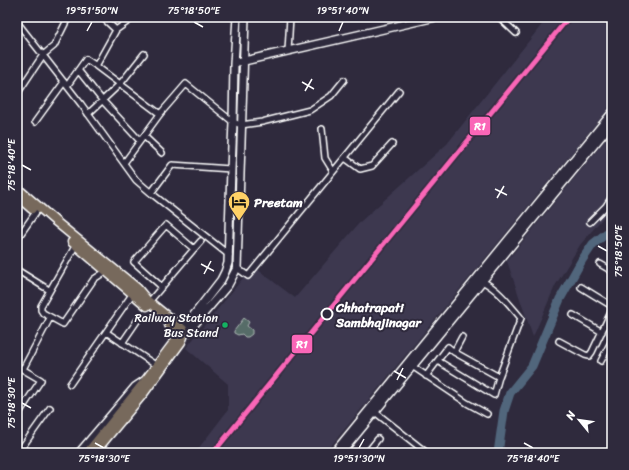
<svg xmlns="http://www.w3.org/2000/svg" width="629" height="470" viewBox="0 0 629 470" font-family="Sriracha,sans-serif">
<rect width="100%" height="100%" fill="#2f2a3d"/>
<filter id="ink" filterUnits="userSpaceOnUse"><feTurbulence type="fractalNoise" baseFrequency=".025" numOctaves="2"/><feDisplacementMap in="SourceGraphic" scale="8" xChannelSelector="R" yChannelSelector="G"/><feConvolveMatrix kernelMatrix="1 2 1 2 8 2 1 2 1" color-interpolation-filters="sRGB"/></filter>
<g filter="url(#ink)">
<path fill="#3d3950" d="M548,17h64v87l-287,349h-130l33,-43v-26l-42,-36 67,-82 42,32 66,-77 86,-77z
M612,132v75l-32,38 -25,41 -22,51 -26,-76z"/>
<path fill="#576c67" stroke="#abb6b3" d="M244,318l5,4 -2,4 5,4v4l-4,3h-3l-3,-3 -4,1 -4,-2v-2z"/>
<g fill="none" stroke-linecap="round" stroke-linejoin="round">
<path stroke="#51667c" stroke-width="9" d="M498,453l6,-42 6,-18 22,-27 28,-67 22,-39 11,-16 19,-15"/>
<g stroke="#fff" stroke-width="8">
<path id="street" d="M102,17l14,13
M134,17l-18,13 -20,36 64,48
M499,17l17,16
M17,18l1,-1
M17,22l64,82 55,76 15,13 78,62
M288,51l2,-34
M78,70l24,30 38,41
M67,86l19,-27 12,8
M17,94l26,-39 11,-9 13,-26
M88,114l33,-31 23,-29
M35,122l29,-40
M322,129l3,29 8,13
M144,136l18,17
M345,158l15,11 12,-3 20,-22
M124,163l36,-49 26,-30 47,38 8,3 21,-3 48,-12 21,-14 13,-16
M151,193l21,-28 59,4
M590,222l16,-16 6,-9
M17,239l19,-27
M77,243l-36,63v4l2,3 20,11 31,-45 14,-9
M194,249l7,-8
M600,264l12,7
M237,268l11,8 151,-185
M17,270l32,20
M581,287l31,19
M149,302l45,-53 -28,-24 -32,37 28,25
M573,315l29,17
M106,332l51,34
M559,341l26,14 4,1 3,-4 20,-42
M122,343l15,-22
M454,352l8,-15
M438,361l56,34 5,-18
M601,361l11,-21
M17,366l24,14 -24,36
M412,366l55,37 20,11
M23,369l27,-51
M426,376l22,-29 6,5 45,25 22,-59c-12,-14 -22,-28 -39,-37
M70,384l63,-91
M375,412l52,41
M370,449l5,4
M18,453l32,-45
M367,453l11,-14"/>
</g>
<g stroke="#fff" stroke-width="10">
<path id="secondary" d="M240,62l196,-45
M179,331l4,-2 38,-49 4,-8 3,-9 3,-94 2,-47 1,-58 3,-47
M180,336l7,-3 41,-48 9,-17 8,-251
M79,453l56,-66 9,-6
M334,453l278,-340
M341,453l271,-330"/>
</g>
<g stroke="#fff" stroke-width="11">
<path id="primary" d="M17,188l38,33 82,67 10,12 36,29c1,5 1,8 -2,13l-38,52 -49,59
M17,196l15,13
M72,242l75,64
M87,453l58,-72 33,-44 -1,-5 -8,-7"/>
</g>
<use href="#street" stroke="#2f2a3d" stroke-width="5"/>
<use href="#secondary" stroke="#2f2a3d" stroke-width="7"/>
<use href="#primary" stroke="#77695c" stroke-width="8"/>
<g stroke="#2f2a3d" stroke-width="8">
<path id="rail-1" d="M213,453l356,-436"/>
</g>
<use href="#rail-1" stroke="#fa66b7" stroke-width="5"/>
</g>
</g>
<path fill="none" stroke="#fff" stroke-width="1.5" d="M194,22l9,5M87,31l5,-9M339,31l4,-9M302,82l12,7M305,91l7,-12M22,165l9,5M495,189l12,6M497,198l7,-12M598,246l9,5M201,264l13,7M204,274l7,-13M394,371l12,7M397,380l6,-12M22,403l9,5M95,443l9,5M524,443l9,5M359,448l5,-9"/>
<defs>
<g id="hotel-pin" transform="scale(1.15)"><path d="M0 17L-7.5 6A9.5 9.5 0 1 1 7.5 6Z" fill="#ffd166" stroke="#2f2a3d"/><path d="M-6-4.5h1.5V1H6V5H4.5V3h-9V5H-6ZM-4 0a1.8 1.8 0 1 1 3.6 0ZM.5 0V-2.5h3Q6-2.5 6 0Z" fill="#111"/></g>
</defs>
<g fill-rule="evenodd">
<use href="#hotel-pin" x="239" y="202"/>
</g>
<circle fill="#2f2a3d" stroke="#fff" stroke-width="2" cx="327" cy="314" r="5.5"/>
<circle fill="#13b361" stroke="#2f2a3d" stroke-width="1.5" cx="225" cy="325" r="3.5"/>
<g text-anchor="middle" dominant-baseline="central" stroke-width="4" stroke-linejoin="round" paint-order="stroke">
<g font-size="12" fill="#fff" stroke="#2f2a3d" text-anchor="end">
<text x="218" y="318">Railway Station<tspan x="218" dy="15">Bus Stand</tspan></text>
</g>
<g font-size="13" font-weight="bold" fill="#fff" stroke="#2f2a3d" text-anchor="start">
<text x="254" y="202">Preetam</text>
</g>
<g font-size="13" font-weight="bold" fill="#fff" stroke="#2f2a3d" text-anchor="start">
<text x="336" y="307">Chhatrapati<tspan x="336" dy="15">Sambhajinagar</tspan></text>
</g>
</g>
<g stroke="#2f2a3d" stroke-width="1.5">
<rect x="469" y="116" width="22" height="20" rx="4" fill="#fa66b7"/>
<rect x="291" y="334" width="22" height="20" rx="4" fill="#fa66b7"/>
</g>
<g font-size="11" text-anchor="middle" font-weight="bold" fill="#fff">
<text x="480" y="130">R1</text>
<text x="302" y="348">R1</text>
</g>
<rect width="629" height="470" fill="none" stroke="#2f2a3d" stroke-width="44"/>
<g transform="translate(579 420) rotate(299)" stroke="#2f2a3d" stroke-width="3" paint-order="stroke">
<path d="M0-3L7 15L0 10L-7 15Z" fill="#ffffff"/>
<text y="-6" font-size="11" font-weight="bold" text-anchor="middle" fill="#ffffff">N</text>
</g>
<rect x="22" y="22" width="585" height="426" fill="none" stroke="#fff" stroke-width="1.5"/>
<g font-size="10" text-anchor="middle" fill="#fff">
<text x="92" y="14">19°51'50"N</text>
<text x="194" y="14">75°18'50"E</text>
<text x="343" y="14">19°51'40"N</text>
<text transform="translate(11 165) rotate(-90)" y="4">75°18'40"E</text>
<text transform="translate(618 251) rotate(-90)" y="4">75°18'50"E</text>
<text transform="translate(11 403) rotate(-90)" y="4">75°18'30"E</text>
<text x="104" y="462">75°18'30"E</text>
<text x="359" y="462">19°51'30"N</text>
<text x="533" y="462">75°18'40"E</text>
</g>
</svg>
